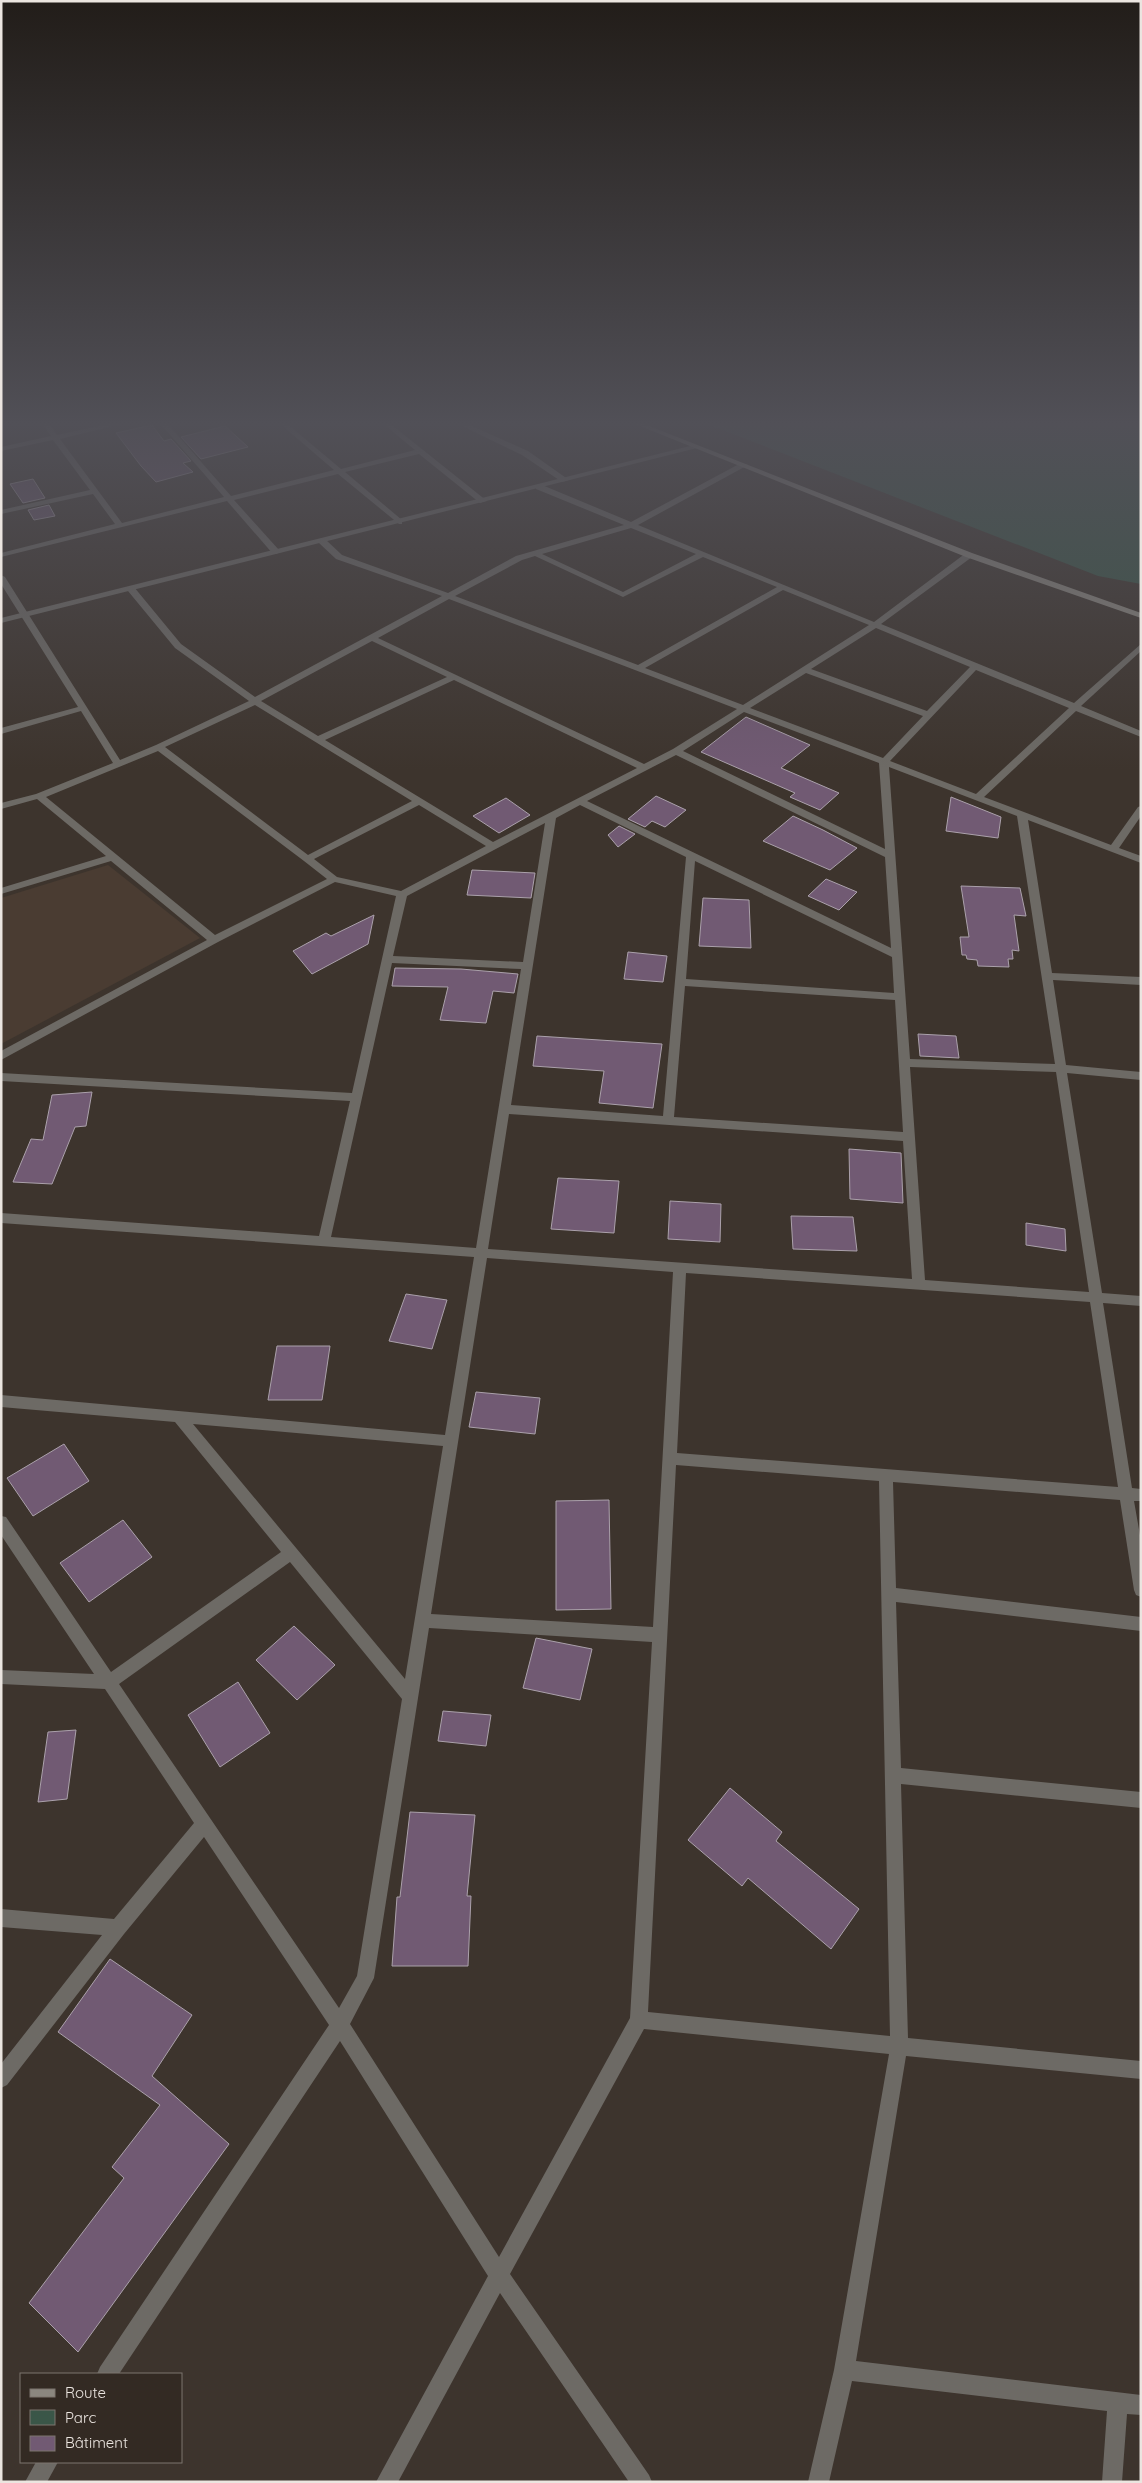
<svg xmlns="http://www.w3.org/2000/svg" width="1142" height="2483" viewBox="0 0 1142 2483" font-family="Quicksand,sans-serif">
<rect width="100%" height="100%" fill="#3d342d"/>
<path fill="#4a3c32" d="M108,865l92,73 -199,106v-146z"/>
<path fill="#3a5648" d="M702,422h439v162l-43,-8z"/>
<path fill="#715a73" stroke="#aba1ab" d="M152,425l12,16 7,-2 20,22 -8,2 10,9 -37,10 -15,-16 -25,-33z
M225,426l23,21 -47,12 -20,-22z
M33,479l12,19 -22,5 -13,-19z
M49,505l6,11 -21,4 -6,-10z
M746,717l64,28 -29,23 58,25 -19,17 -30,-13 5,-4 -94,-41z
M656,796l30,14 -21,17 -13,-6 -7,6 -17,-8z
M951,797l50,20 -3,21 -52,-7z
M506,798l24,17 -31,18 -26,-17z
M793,816l30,14 34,18 -27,22 -67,-29z
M619,826l16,8 -17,13 -10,-12z
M472,870l63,3 -4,25 -64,-3z
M826,879l31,13 -18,18 -31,-14z
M961,886l59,2 6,28 -12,-1 5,36 -7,-1 1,9h-5l1,8 -31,-1 -1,-6 -10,-1 -1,-4h-4l-2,-18h9z
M703,898l46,2 2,48 -52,-2z
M374,915l-6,29 -56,30 -19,-23 33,-18 5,3z
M628,952l39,4 -4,26 -39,-3z
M395,968l66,1 57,5 -4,19 -21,-2 -7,32 -46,-3 8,-33 -56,-1z
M918,1034l38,2 3,22 -39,-2z
M537,1036l125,8 -9,64 -54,-5 5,-32 -71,-5z
M92,1092l-6,34 -11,1 -23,57 -39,-2 18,-43 12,1 9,-45z
M849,1149l52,4 2,50 -53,-4z
M558,1178l61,3 -5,52 -63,-4z
M670,1201l51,3 -1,38 -52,-3z
M791,1216l62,1 4,34 -64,-2z
M1026,1223l39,6 1,22 -40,-6z
M406,1294l41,6 -15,49 -43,-8z
M277,1346h53l-8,54h-54z
M476,1392l64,6 -5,36 -66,-7z
M64,1444l25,37 -56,35 -26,-38z
M609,1500l2,109 -55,1v-109z
M123,1520l29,37 -63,45 -29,-39z
M294,1626l41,39 -38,35 -41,-40z
M536,1638l56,11 -12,51 -57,-12z
M238,1682l32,51 -50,34 -32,-52z
M443,1711l48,4 -5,31 -48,-5z
M76,1730l-9,69 -29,3 10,-70z
M730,1788l52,44 -6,9 83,68 -28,40 -83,-71 -6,8 -54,-46z
M410,1812l65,3 -8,81h4l-3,70h-76l5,-69h3z
M110,1959l82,56 -40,61 77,68 -151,208 -49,-49 95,-125 -12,-11 48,-62 -102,-73z"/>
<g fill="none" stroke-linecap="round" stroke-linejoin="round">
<path fill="#6d6a65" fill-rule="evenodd" d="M41,422h7l9,13 60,-13h13l-70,17 62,84 102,-26 -65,-75h7l65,74 103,-26 -56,-48h7l56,47 74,-19 -34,-28h7l99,79 -7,2 -61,-49 -74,18 57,48v4h-3l-61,-50 -104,26 45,50 1,2 -4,2h-3l-46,-53 -226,56v-4l114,-29 -22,-30 -92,20v-4l89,-20 -37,-50 -52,11v-4l50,-11z
M454,422h9l65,29 41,29 -7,2 -40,-27z
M741,463l7,2 -110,60 236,97 92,-69h6v4l-91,67 193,79 67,-59v7l-60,55 60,25v6l-65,-26 -92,86 127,48 27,-38 3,-1v10l-22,32 22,8v7l-113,-43 24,153 89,4v8l-88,-5 13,85 75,7v8l-74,-7 35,220 39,3v10l-38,-3 29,185 9,1v12h-7l7,40v56l-5,-2 -2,-5 -14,-90 -227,-18 3,106 245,29v14l-245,-29 5,166 240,24v16l-240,-24 7,254 233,23v18l-235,-23 -50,305 285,34v20l-14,-1 -5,68h-20l5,-71 -255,-30 -23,101h-21l26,-112 55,-316 -245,-25 -134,245 139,201 3,7h-23l-129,-189 -102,189h-22l112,-206 -148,-235 -221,333h-22l3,-7 229,-342 -125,-188 -80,97 -117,151 -6,3v-24l101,-129 -101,-8v-18l113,10 80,-96 -89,-134 -104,-5v-14l93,4 -93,-139v-19l5,1 105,155 170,-120 -106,-130 -174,-15v-12l444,40 29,-178 -473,-34v-10l318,23 31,-135 -349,-20v-8l351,20 44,-197 -61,-14 -117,60 -217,118v-9l206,-111 -96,-79 -110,33v-6l105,-32 -69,-57 -36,10v-6l35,-9 77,-31 -32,-52 -80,23v-6l77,-21 -77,-123v-9l4,2 115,183 36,-15 93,-44 -74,-53 -47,-57v-4h6l47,57 74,53 187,-101 -106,-37 -17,-16v-4h6l17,16 106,38 68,-37 108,-31 -88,-36v-4h6l89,37zM631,528l65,26 -73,38 -81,-38zM535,556l88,41 80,-40 74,30 -139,78 -183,-69 67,-36zM783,590l86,35 -126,80 -98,-37zM449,599l288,110 -64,40 -29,15 -266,-126zM876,628l94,39 -43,44 -116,-42zM372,641l75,36 -129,59 -57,-35zM976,670l93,38 -93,86 -86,-33zM806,673l117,43 -40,42 -133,-50zM454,680l183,88 -144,74 -168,-102zM255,705l157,96 -104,54 -143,-108zM744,712l135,51 6,86 -202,-98zM158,751l146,110 23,18 -112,56 -169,-138zM676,755l209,102 6,91 -304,-147zM889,767l128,49 38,248 -145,-5zM419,805l67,41 -85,45 -64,-14 -23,-18zM580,805l106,52 -23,259 -152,-11 45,-287zM545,823l-22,139 -130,-6 14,-60zM695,861l197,96 2,36 -208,-14zM392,963l129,6 -45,279 -145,-11zM685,986l210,14 8,132 -229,-15zM910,1067l146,5 33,220 -164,-12zM509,1114l394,27 9,138 -424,-30zM487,1258l186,14 -20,355 -222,-13zM686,1273l404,29 28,185 -441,-34zM193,1424l250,22 -38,233zM676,1465l203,16 11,555 -242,-24zM290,1562l112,137 -45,277 -18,32 -220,-324zM429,1628l223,14 -22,376 -131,239 -149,-233 24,-46z
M36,2462h22l-11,20h-22z"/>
<path fill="#6d6a65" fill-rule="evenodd" d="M694,445l7,2 -700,176v-5z"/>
<path fill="#8b877f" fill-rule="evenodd" d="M630,422h9l333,131 169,60v5l-175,-61z"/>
</g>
<linearGradient id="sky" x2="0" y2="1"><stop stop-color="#221d19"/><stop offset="0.55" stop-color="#515057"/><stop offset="1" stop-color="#515057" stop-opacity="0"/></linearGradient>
<rect width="1142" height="770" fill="url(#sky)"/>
<rect width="1142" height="2483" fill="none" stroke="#ebe5e0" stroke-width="5"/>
<rect x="20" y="2373" width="162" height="90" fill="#332a23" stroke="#7d756f"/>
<rect x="30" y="2389" width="25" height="8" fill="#8b877f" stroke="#7d756f"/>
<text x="65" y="2398" font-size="15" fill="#ebe5e0">Route</text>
<rect x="30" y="2410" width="25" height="15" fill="#3a5648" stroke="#7d756f"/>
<text x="65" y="2423" font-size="15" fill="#ebe5e0">Parc</text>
<rect x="30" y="2436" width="25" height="15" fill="#715a73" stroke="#7d756f"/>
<text x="65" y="2448" font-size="15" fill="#ebe5e0">Bâtiment</text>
</svg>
